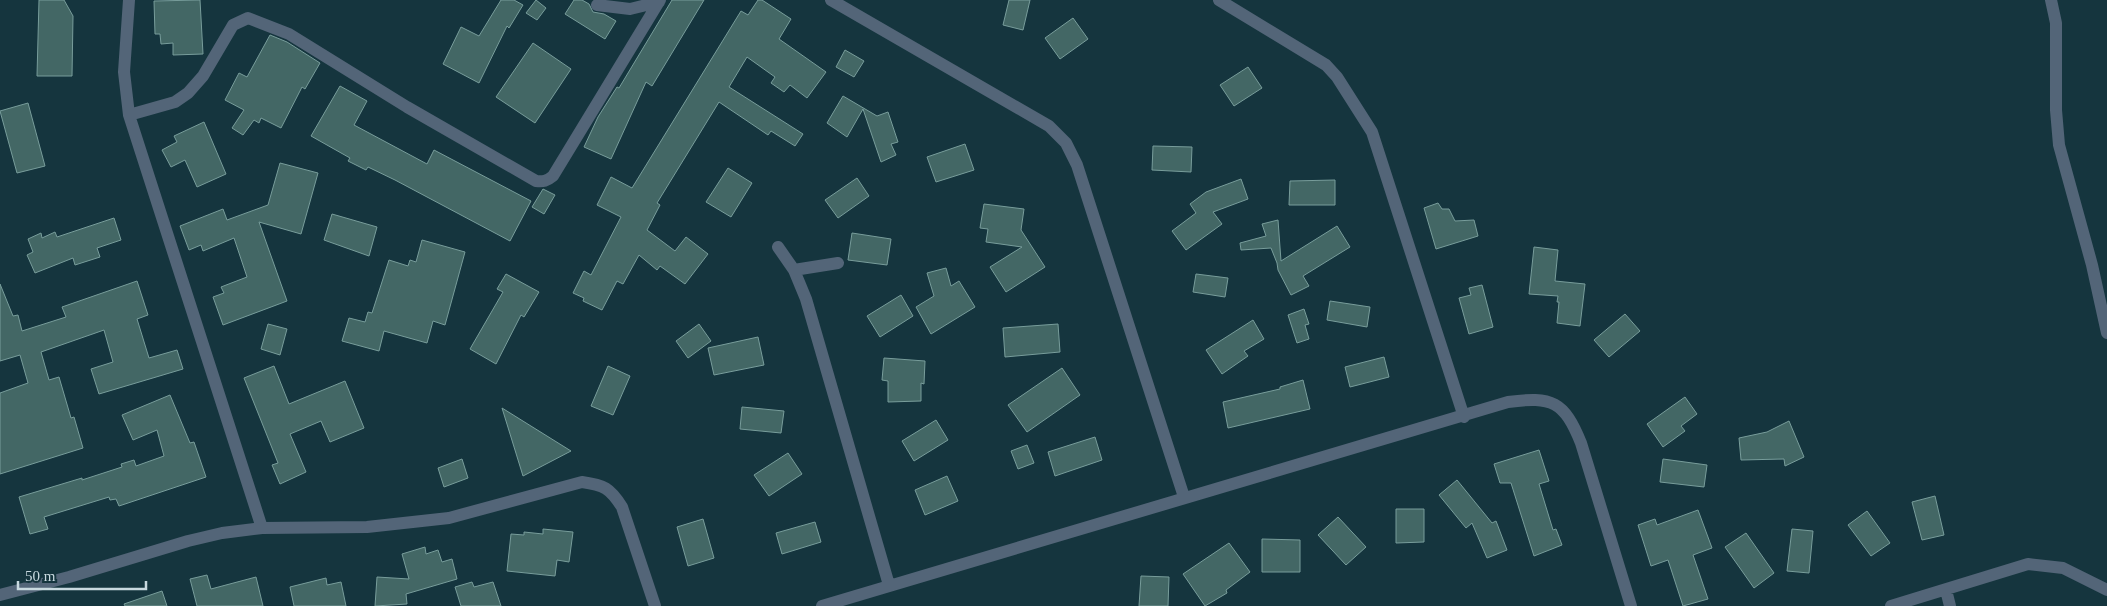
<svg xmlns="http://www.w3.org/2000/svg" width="2107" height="606" viewBox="0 0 2107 606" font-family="Georgia,serif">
<rect width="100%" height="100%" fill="#15353e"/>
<path fill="#436765" stroke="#789d9b" d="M39,0h25l9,16 -1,60h-35z
M200,0l3,54 -30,1v-12l-12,1 -1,-10h-5l-1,-33z
M501,0h13l9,5 -14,23 -2,-2 -28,57 -36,-19 18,-37 18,9z
M536,0l10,8 -9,12 -11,-7z
M574,0h8l7,4 4,8 11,2 12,7 -11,18 -40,-25z
M672,0h32l-52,86 -6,-4 -35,77 -27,-12 14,-30 19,-30 2,1z
M758,0h4l29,19 -12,20 47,33 -19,26 -17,-13 -6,7 -13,-9 4,-6 -28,-20 -18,30 74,47 -8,12 -24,-15 -3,4 -49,-33 -62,101 3,2 -13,25 28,21 11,-14 22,17 -23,30 -25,-18 -3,4 -18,-15 -16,29 -6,-3 -15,29 -19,-9 1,-3 -11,-5 11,-22 7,4 30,-58 -24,-12 14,-28 21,11 109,-177 7,4z
M1009,0h21l-7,30 -20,-5z
M1073,18l15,21 -28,20 -15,-21z
M270,35l17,7 33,21 -15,26 -3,-2 -21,41 -20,-10 -2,5 -5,-3 -11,15 -11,-7 12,-18 -19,-10 14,-27 8,4z
M533,43l38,26 -36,54 -39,-26z
M845,50l19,11 -10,16 -18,-10z
M1248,67l14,21 -28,18 -14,-21z
M340,86l27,15 -13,24 73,39 7,-14 97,51 -21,40 -115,-61 -27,-13 -2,3 -18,-9 2,-3 -39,-22z
M843,96l34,20 11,-4 10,30 -7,2 5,11 -15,7 -18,-53 -16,28 -20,-14z
M28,103l17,63 -28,7 -17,-62z
M204,122l22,52 -29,13 -12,-27 -14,7 -9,-17 15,-8 -3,-6z
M965,144l9,26 -38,12 -9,-25z
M1153,146l39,1 -1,25 -39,-2z
M280,163l38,10 -17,61 -42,-12 28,79 -64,24 -10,-28 11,-4 -3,-6 26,-10 -13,-39 -31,13 -2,-6 -12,5 -9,-24 43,-17 4,11 41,-15z
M728,168l24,15 -21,34 -25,-15z
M857,178l12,18 -31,22 -13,-18z
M1241,179l7,20 -35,13 9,12 -36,26 -14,-19 24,-18 -6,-9 16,-12z
M1335,180v25h-46l1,-24z
M543,189l12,6 -11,19 -12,-7z
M1438,203l4,6h7l6,12 19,-1 4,16 -42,13 -12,-41z
M984,204l40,5 -3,21 24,37 -39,25 -16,-25 32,-20 -36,-5 2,-13 -8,-1z
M332,214l45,13 -8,29 -45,-16z
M114,218l7,22 -24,8 3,9 -25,8 -2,-7 -38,15 -8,-18 6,-3 -5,-13 13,-6 1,5 13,-6 2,5z
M1278,220l3,41 56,-35 13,21 -47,29 6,10 -18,9 -13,-25 -1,-7 -6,-15 -30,2 -1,-7 26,-7 -4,-12z
M852,233l39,6 -4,26 -39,-5z
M422,240l43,12 -20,73 -12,-4 -6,22 -43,-12 -5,20 -37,-10 7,-23 16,4 3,-10 4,1 17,-53 19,6 2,-6 6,2z
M1534,247l24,3 -3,31 30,3 -5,42 -23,-3 2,-21h-2l1,-6 -29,-2z
M946,268l5,18 8,-5 16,26 -44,27 -15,-27 18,-11 -7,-23z
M506,274l33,18 -15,25 -3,-2 -25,49 -26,-15 33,-57 -6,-3z
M1196,274l32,4 -3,19 -32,-5z
M137,281l11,34 -11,4 12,39 28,-8 6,19 -84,25 -8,-25 22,-7 -9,-32 -63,22 8,28 10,-3 12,41 3,-1 9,31 -83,26v-81l28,-10 -8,-28 -20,6v-77l13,32 5,-1 4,16 44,-14 -4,-10z
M1482,285l11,42 -24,7 -10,-36 12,-3 -2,-7z
M901,295l12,21 -33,21 -13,-21z
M1330,301l40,6 -3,20 -40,-7z
M1304,309l5,15 -4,1 4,14 -12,4 -9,-28z
M1625,314l15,17 -31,26 -15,-17z
M1253,320l11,19 -20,12 4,5 -26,18 -16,-24z
M268,324l19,5 -7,26 -19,-6z
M699,324l12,17 -23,17 -12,-17z
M1058,324l2,28 -55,5 -2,-29z
M758,337l6,28 -50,10 -6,-27z
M1384,357l5,20 -39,10 -5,-20z
M884,358l41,3 -1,23 -3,-1v18l-33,1v-21l-6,-1z
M274,366l15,38 56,-23 19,47 -34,14 -9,-21 -31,13 16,38 -26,12 -8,-19 6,-2 -34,-85z
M608,366l22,10 -17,39 -22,-9z
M1062,368l18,27 -53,37 -19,-27z
M1303,380l7,29 -82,19 -5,-26 57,-13v-2z
M170,395l20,48 4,-1 12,35 -87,29 -3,-7 -6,1 -1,-3 -65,20 4,12 -18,5 -11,-37 63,-19v2l40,-13 -1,-3 13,-4 2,6 28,-10 -7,-26 -24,10 -11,-25z
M1685,397l12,17 -16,12 4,5 -22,16 -16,-23z
M742,407l42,4 -3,22 -41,-4z
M502,408l69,43 -48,25z
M936,420l12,20 -34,21 -12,-20z
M1789,421l15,36 -19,9 -1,-7 -43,1 -2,-22 28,-6z
M1095,437l7,23 -47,16 -7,-24z
M1027,445l7,18 -16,6 -7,-18z
M1539,450l10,31 -10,3 14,46 3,-1 6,16 -28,11 -23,-73h-11l-6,-19z
M788,453l14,21 -33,22 -15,-21z
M462,459l6,19 -24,9 -6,-19z
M1663,459l44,6 -3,22 -44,-5z
M947,476l11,25 -33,14 -10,-25z
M1457,480l35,43 4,-2 11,29 -20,8 -15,-35 -6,5 -27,-33z
M1935,496l9,39 -22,5 -10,-38z
M1396,509h28v33l-28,1z
M1698,510l14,38 -19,7 15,44 -25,7 -15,-46 -17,6 -13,-41 17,-6 2,6z
M1867,511l23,32 -19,13 -23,-31z
M1338,517l28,30 -20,18 -28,-30z
M703,519l11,39 -26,8 -11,-39z
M815,522l6,20 -39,12 -6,-21z
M543,529l30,3 -4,30 -12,-2 -2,16 -48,-5 4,-37 13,1v-3l19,2z
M1792,529l21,2 -4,42 -22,-2z
M1746,533l28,40 -20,15 -29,-41z
M1262,539l38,1v32h-38z
M1229,543l21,29 -24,18 1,3 -22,13 -22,-32z
M425,547l1,7 12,-4 4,12 10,-3 5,20 -51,15 1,10 -32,2 2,-29 32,2 -7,-25z
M207,575l4,14 45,-12 7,29h-66l-7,-27z
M1141,576l28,1 -1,29h-29z
M326,578l1,7 14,-3 5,24h-52l-4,-19z
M472,582l2,5 19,-5 8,24h-40l-6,-19z
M162,591l5,15h-42l-1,-2z"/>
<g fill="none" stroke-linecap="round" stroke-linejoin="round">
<path stroke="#536578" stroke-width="12" d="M129,0l-5,72 5,43 133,413
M831,0l218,126 17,17 11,22 107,332
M1219,0l107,65 11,12 35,55 92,285
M2051,0l5,23v87l3,35 33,120 15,68
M597,5l33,4 29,-7
M129,115l46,-13 13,-9 15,-17 30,-51 15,-7 41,16 118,73 129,74c7,1 11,0 17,-5l107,-176
M778,247l16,23 12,29 83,286
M794,270l44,-7
M1946,590l4,16
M0,595l69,-18 119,-36 34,-8 40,-5 105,-1 82,-9 133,-36c22,3 28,6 40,25l33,99
M822,606l686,-204c44,-6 56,-1 73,41l50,163
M1891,606l137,-42 35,4 44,22"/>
</g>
<path d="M18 581v8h128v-8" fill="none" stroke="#c8d9df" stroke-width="2.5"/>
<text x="25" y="581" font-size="15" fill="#c8d9df" stroke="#15353e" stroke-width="4" paint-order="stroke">50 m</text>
</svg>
